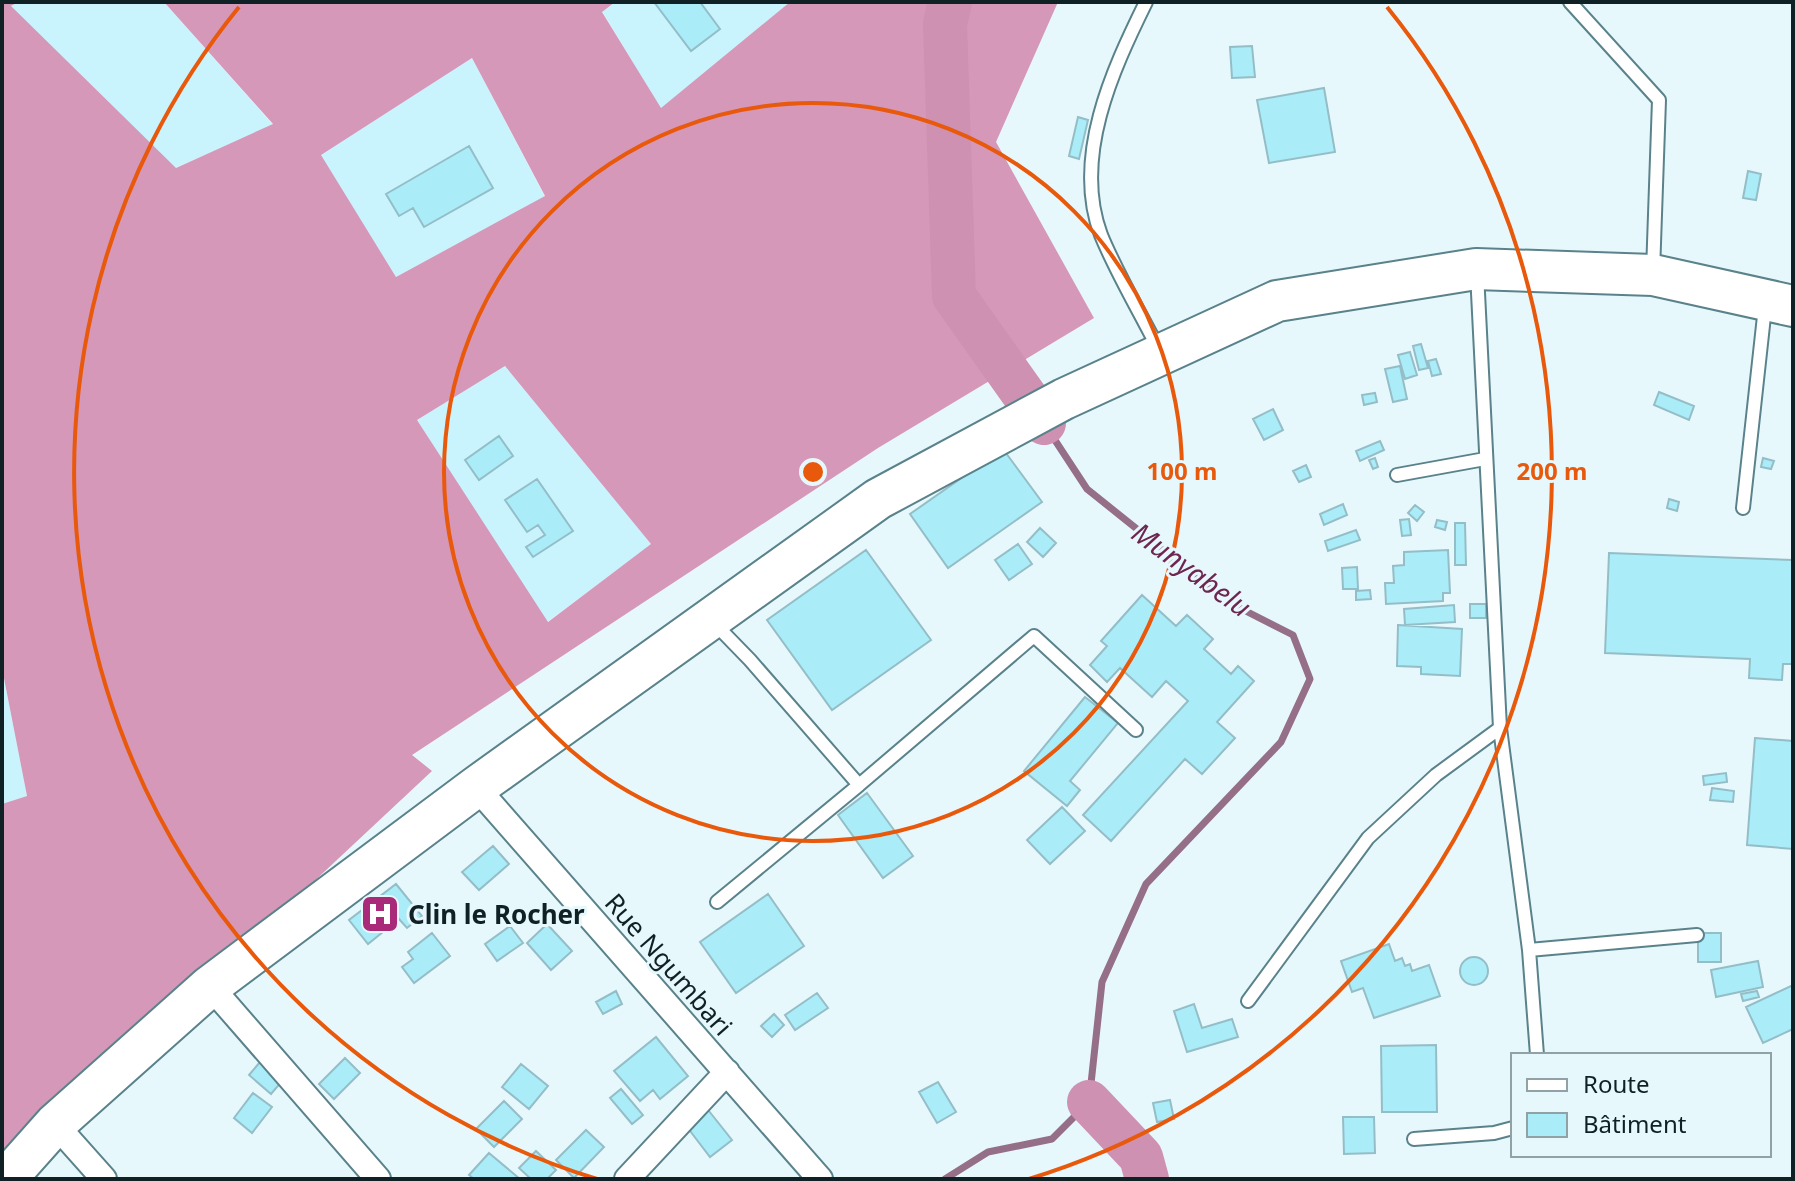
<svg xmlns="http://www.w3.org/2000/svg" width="1795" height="1181" viewBox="0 0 1795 1181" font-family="'Noto Sans',sans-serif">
<rect width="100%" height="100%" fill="#e7f8fc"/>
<path fill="#caf4fd" d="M18,2h146l109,123 -98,43 -165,-162z
M615,2h175l-129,107 -59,-98z
M472,58l73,139 -149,80 -76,-122z
M505,366l147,178 -105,78 -130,-202z
M2,668l25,128 -25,8z"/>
<path fill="#d698b8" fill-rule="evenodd" d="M2,2h16l-7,4 165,162 97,-44 -109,-122h451l-13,10 59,96 129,-106h268l-62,140 98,176 -216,130 -466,307 20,16 -430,402v-369l25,-8 -25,-128zM472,58l73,138 -149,81 -75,-122zM505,366l146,178 -103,78 -131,-202z"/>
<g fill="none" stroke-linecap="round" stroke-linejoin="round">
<path stroke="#956f87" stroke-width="7" d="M945,1179l43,-27 64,-13 37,-37 13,-120 44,-98 135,-142 29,-63 -17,-44 -65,-33 -141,-113 -42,-64"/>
<path stroke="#ce91b1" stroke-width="44" d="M950,2l-5,22 9,272 90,127
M1089,1102l52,55 6,22"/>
</g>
<path fill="#abecf9" stroke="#94bec7" stroke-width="2" d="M654,2h46l20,27 -29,22z
M1252,46l3,31 -23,1 -2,-31z
M1324,88l11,64 -66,11 -12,-63z
M1078,117l10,3 -9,39 -10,-3z
M469,146l24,42 -69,39 -11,-19 -14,8 -13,-22z
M1748,171l13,3 -5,26 -13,-2z
M1421,344l7,24 -9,2 -6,-24z
M1410,352l7,23 -12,4 -7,-24z
M1436,359l5,15 -9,2 -4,-15z
M1400,366l7,33 -14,3 -8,-33z
M1659,392l35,14 -5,14 -35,-15z
M1375,393l2,9 -13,3 -2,-10z
M1273,409l10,21 -19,10 -11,-21z
M499,436l14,20 -34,24 -14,-20z
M1380,441l4,9 -24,11 -4,-10z
M1003,449l39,53 -94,66 -38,-54z
M1375,458l3,9 -5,2 -4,-9z
M1763,458l11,3 -3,8 -10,-2z
M1306,465l5,12 -12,5 -6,-11z
M537,479l36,52 -40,26 -7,-10 19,-12 -7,-10 -11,7 -22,-32z
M1669,499l10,3 -2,9 -10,-3z
M1343,504l4,11 -23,10 -4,-11z
M1415,505l9,7 -7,9 -9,-8z
M1409,519l2,16 -9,1 -2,-16z
M1437,520l10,2 -2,8 -10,-3z
M1455,523h10l1,42h-11z
M1040,528l16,15 -13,14 -16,-15z
M1356,530l4,10 -32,11 -3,-10z
M1018,544l14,20 -23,16 -14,-20z
M866,550l65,90 -99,70 -65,-90z
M1448,550l2,43h-7v8l-57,3 -1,-21h9l-1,-17 11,-1v-13z
M1609,553l184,7v104h-10l-1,16 -33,-2 1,-19 -145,-6z
M1357,567l1,22h-15l-1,-21z
M1370,590l1,9 -15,1v-9z
M1142,595l34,31 11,-11 26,24 -9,10 27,25 7,-8 16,15 -37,41 18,16 -33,36 -17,-15 -74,82 -28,-26 105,-114 -22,-20 -14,16 -32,-29 -13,14 -17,-17 17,-19 -6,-5z
M1470,604h16v14h-16z
M1454,605l1,17 -50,3 -1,-16z
M1398,625l64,4 -2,47 -39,-2v-7l-24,-1z
M1085,697l33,26 -48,58 10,9 -13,16 -43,-35z
M1755,738l38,3v108l-46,-4z
M1726,773l1,9 -23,3 -1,-9z
M1712,788l22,3 -1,11 -23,-2z
M867,793l46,63 -30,22 -45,-63z
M1062,807l23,24 -35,33 -23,-24z
M493,846l16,18 -30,26 -17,-18z
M396,884l26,32 -15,12 -8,-9 -31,25 -19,-24z
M768,894l36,52 -68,47 -36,-51z
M547,924l25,27 -21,19 -24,-27z
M510,926l13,17 -26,18 -12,-17z
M432,933l18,23 -36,27 -12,-16 11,-8 -5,-7z
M1698,933h23v29h-23z
M1389,944l6,17 7,-3 3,8 5,-2 2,7 17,-6 11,31 -66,22 -11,-30 -11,4 -11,-31z
M1460 971a14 14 0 1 1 28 0a14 14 0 1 1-28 0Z
M1758,961l5,26 -47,10 -5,-27z
M1793,985v44l-30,14 -17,-36z
M616,991l6,13 -19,10 -7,-12z
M1757,991l2,6 -16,4 -2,-7z
M817,993l11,15 -33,22 -10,-15z
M1194,1004l8,24 30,-9 6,18 -51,15 -13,-41z
M774,1014l10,11 -12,12 -11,-11z
M656,1037l32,39 -28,23 -7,-9 -13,11 -26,-30z
M1436,1045l1,67h-55l-1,-66z
M345,1058l15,15 -26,26 -15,-15z
M260,1062l23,18 -12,14 -22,-19z
M521,1064l27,22 -19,23 -27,-22z
M938,1082l18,30 -19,11 -18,-31z
M621,1089l22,26 -11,9 -22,-26z
M253,1093l19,14 -20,26 -18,-15z
M1170,1100l4,19 -17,3 -4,-19z
M504,1101l18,18 -28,28 -18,-18z
M705,1106l27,34 -22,17 -26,-34z
M1343,1117h31l1,36 -31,1z
M586,1130l18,17 -30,31 -18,-18z
M536,1151l20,19 -9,9h-16l-12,-11z
M489,1153l31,26h-46l-5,-4z"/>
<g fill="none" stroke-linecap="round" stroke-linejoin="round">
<g stroke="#5a828b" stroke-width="16">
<path id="service" d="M1146,2c-34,69 -74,156 -45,233 16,39 39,77 58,115
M1570,2l89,98 -6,172
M1477,273l23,455 29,222 8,105
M1397,475l88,-16
M1743,508l22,-201
M715,624l35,36 109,125 175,-149 102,94
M717,902l142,-117
M1529,950l168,-15
M1248,1001l120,-163 68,-63 64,-47
M1414,1139l80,-6 19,-5"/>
</g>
<g stroke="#5a828b" stroke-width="28">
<path id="minor" d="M476,787l344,392
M210,986l168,193
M55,1124l49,55
M627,1179l100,-107"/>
</g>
<g stroke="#5a828b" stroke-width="44">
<path id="trunk" d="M6,1179l49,-55 155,-138 266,-199 402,-288 186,-100 213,-98 199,-32 177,6 140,31"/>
</g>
<use href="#service" stroke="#fff" stroke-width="12"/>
<use href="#minor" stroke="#fff" stroke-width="24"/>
<use href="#trunk" stroke="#fff" stroke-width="40"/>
</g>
<g fill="none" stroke="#e8590c" stroke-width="4">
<circle cx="813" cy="472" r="369"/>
<path d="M597 1179A739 739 0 0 1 239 7M1387 7A739 739 0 0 1 1029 1179"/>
</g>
<defs>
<g id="hospital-square" transform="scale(2)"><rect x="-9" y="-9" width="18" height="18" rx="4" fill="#aa2a7a" stroke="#e7f8fc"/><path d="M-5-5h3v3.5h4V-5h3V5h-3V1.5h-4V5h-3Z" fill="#fff"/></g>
</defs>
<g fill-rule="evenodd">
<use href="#hospital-square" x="380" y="914"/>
</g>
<g text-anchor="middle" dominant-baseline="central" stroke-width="6" stroke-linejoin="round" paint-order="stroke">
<g font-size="26" font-weight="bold" fill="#102125" stroke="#e7f8fc" text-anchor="start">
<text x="408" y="914">Clin le Rocher</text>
</g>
<g font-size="26" fill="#102125" stroke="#e7f8fc">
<text transform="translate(669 964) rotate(49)">Rue Ngumbari</text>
</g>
<g font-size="28" font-style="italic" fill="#6e2650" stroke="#e7f8fc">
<text transform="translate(1192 569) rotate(36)">Munyabelu</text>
</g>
</g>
<circle cx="813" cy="472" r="12" fill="#e8590c" stroke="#e7f8fc" stroke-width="4"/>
<g font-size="24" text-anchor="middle" font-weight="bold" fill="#e8590c" stroke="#e7f8fc" stroke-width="6" stroke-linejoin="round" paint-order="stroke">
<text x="1182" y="480">100 m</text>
<text x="1552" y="480">200 m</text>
</g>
<rect width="1795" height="1181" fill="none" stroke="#102125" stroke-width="8"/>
<rect x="1511" y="1053" width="260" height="104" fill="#e7f8fc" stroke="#91a2a6" stroke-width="2"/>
<rect x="1527" y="1079" width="40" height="12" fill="#ffffff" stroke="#91a2a6" stroke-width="2"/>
<text x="1583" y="1093" font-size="24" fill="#102125">Route</text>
<rect x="1527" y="1113" width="40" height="24" fill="#abecf9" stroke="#91a2a6" stroke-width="2"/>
<text x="1583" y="1133" font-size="24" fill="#102125">Bâtiment</text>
</svg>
